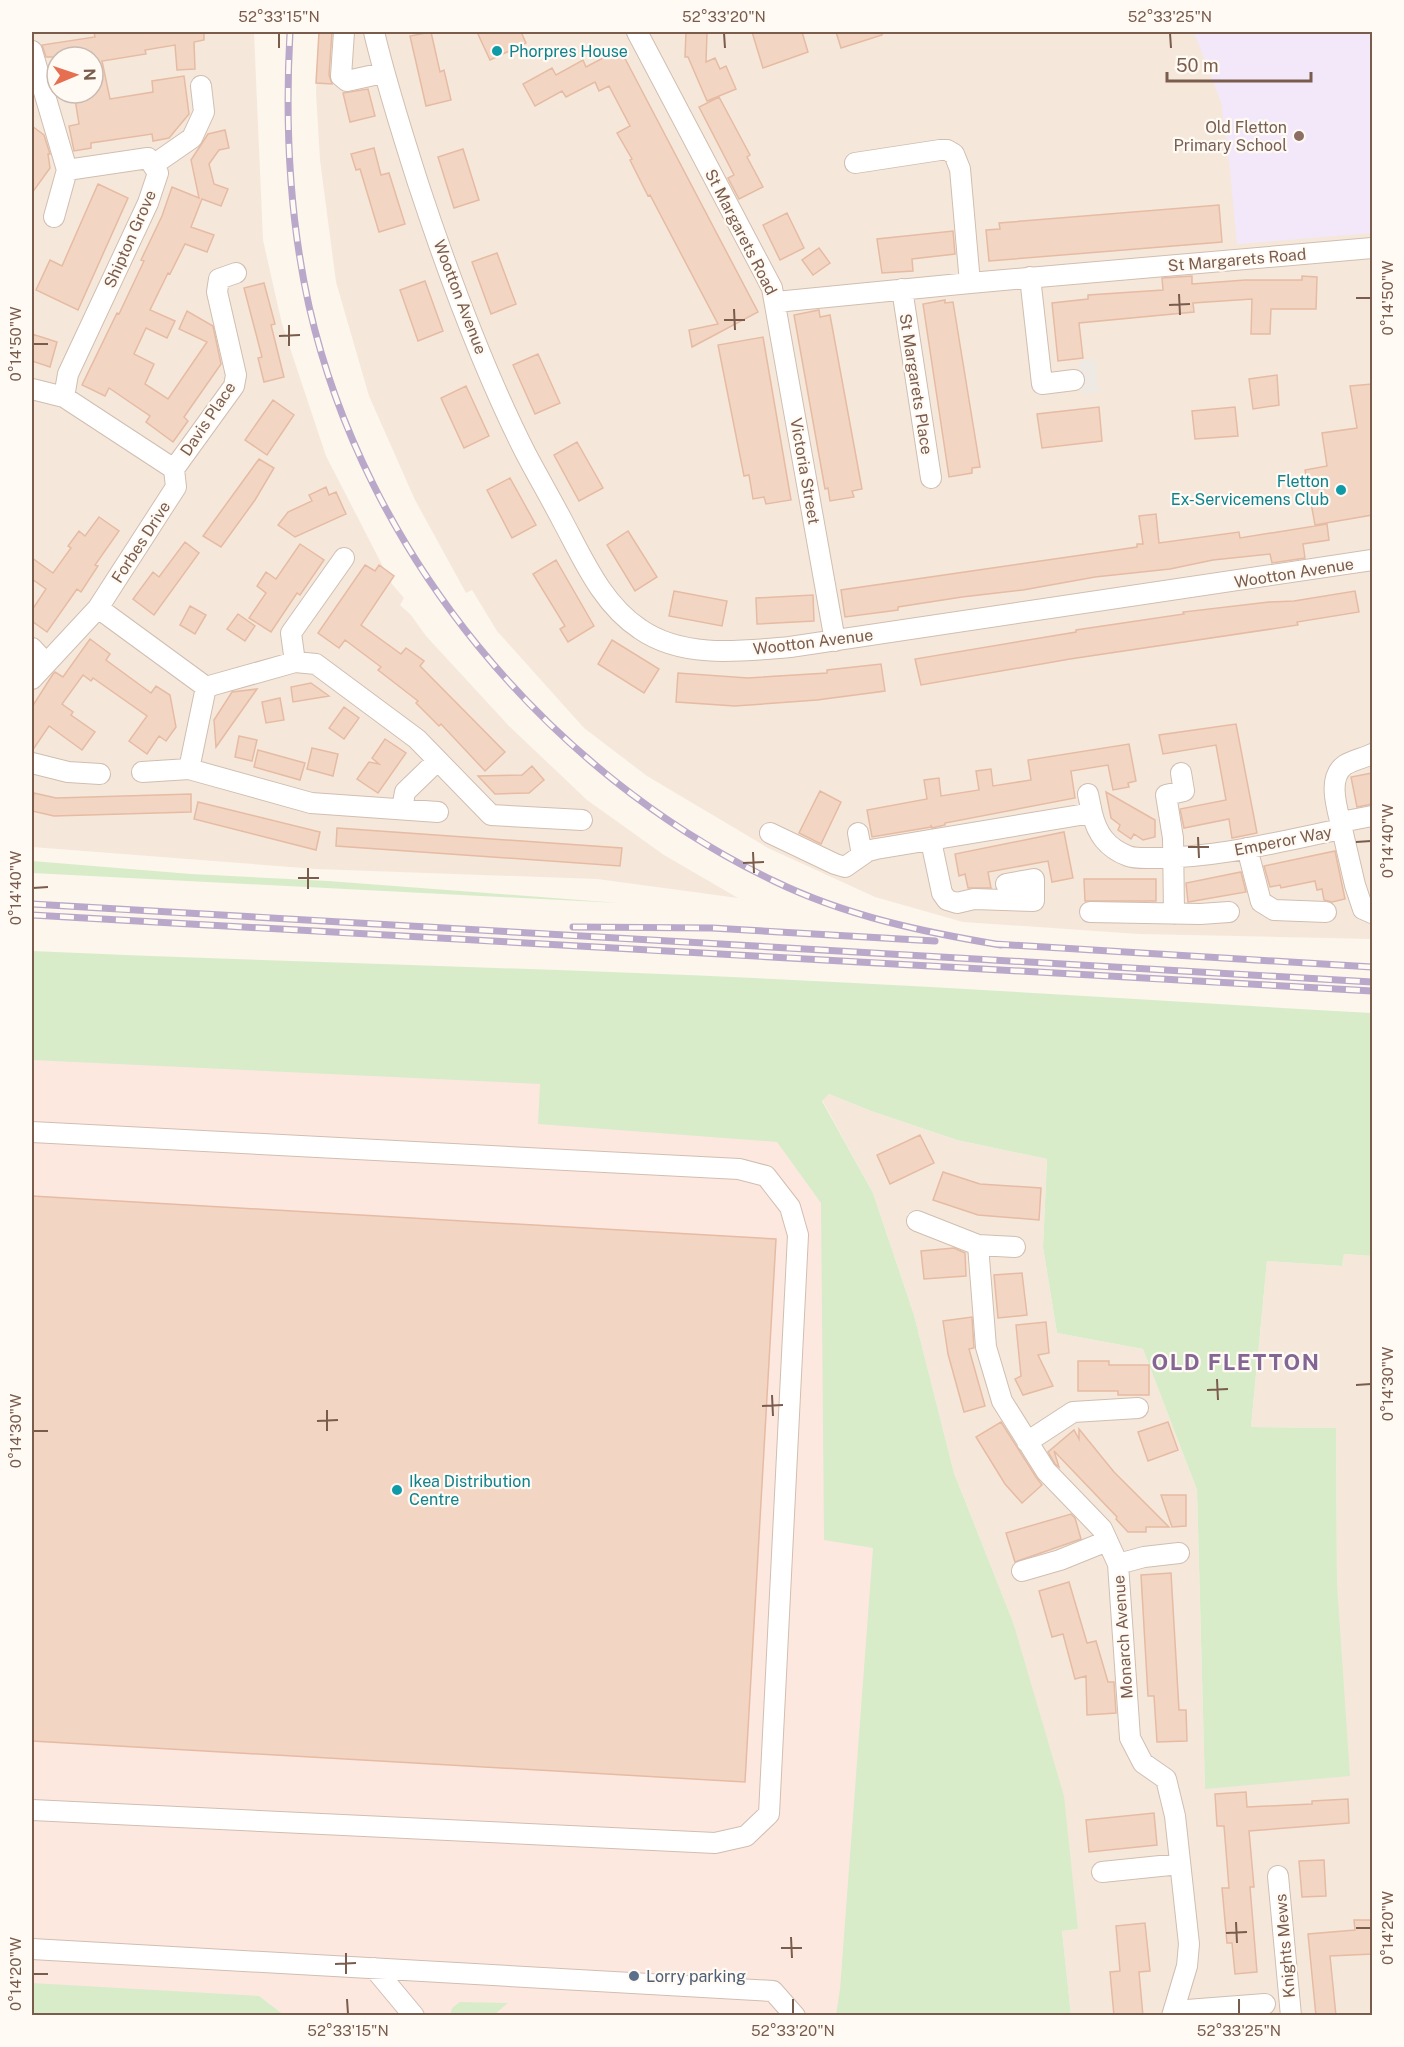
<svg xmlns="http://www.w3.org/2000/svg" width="1404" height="2047" viewBox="0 0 1404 2047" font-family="'Public Sans',sans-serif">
<rect width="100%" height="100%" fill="#fdf6ec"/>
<path fill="#f5e8da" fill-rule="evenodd" d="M32,32h222l9,208 19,84 44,132 66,128 12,14 -4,7 11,10 15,21 83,90 78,74 77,55 74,43 -141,-19 -281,-10 -284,-22zM57,57h36v36h-36z
M319,32h1053v907l-233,-5 -176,-12 -88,-25 -107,-49 -121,-72 -63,-48 -87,-97 -25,-41 -6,3 -51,-93 -46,-104 -33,-114 -16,-122 -4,-67z
M829,1094l42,17 86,29 90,19 -4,88 14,86 86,16 54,141 8,298 132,-204 -1,-156 -85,-1 16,-166 75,5 2,-12 28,2v759h-301l-9,-84 16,-2 -65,-307 -59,-149 -40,-158 -41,-122 -51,-93z"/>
<path fill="#fde8e0" d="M32,1007l476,32 318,101 155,875 -751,1 -198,-13z"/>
<path fill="#efe9e4" d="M1095,359l4,33 -17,2 -4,-33z"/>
<path fill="#f3e8fa" d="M1194,32h178v201l-135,11 -7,-74 -9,-68z"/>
<path fill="#d8ecc9" d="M32,861l159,13 137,7 291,22 -587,-30z
M32,951c267,12 534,17 802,31 179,9 359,21 538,31v243l-28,-2 -2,12 -75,-5 -16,166 85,1 1,156 13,192 -145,13 -8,-299 -54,-141 -86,-16 -14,-86 4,-88 -90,-19 -86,-29 -42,-17 -7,7 51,92 41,122 40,158 59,149 51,174 14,133 -16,2 9,84h-235l4,-26 33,-441 -49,-8 -3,-337 -44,-61 -239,-18 2,-40 -508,-24z
M32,1983l227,13 25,19h-252z
M460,2002l48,1 -14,12h-44l2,-7z"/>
<path fill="#f3d5c3" stroke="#e6bba3" stroke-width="1.5" d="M94,32h110v8l-10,2 1,27 -18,1 -2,-25 -30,5 1,4 -44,7 8,38 43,-7 -1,-11 32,-5 5,38 -20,24 -16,3 -1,-7 -61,9v5l-17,3 -5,-25 10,-2 -5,-31h19v-36h-47l-4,-12 53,-8z
M319,32h13l-3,43 3,9 -16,-1z
M431,32l9,40 4,-2 7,30 -25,6 -16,-70z
M477,32h44l5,11 -36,17z
M686,32h21l-1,30 9,-4 5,11 6,-3 10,23 -29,12 -19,-44h-3z
M752,32h50l6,20 -45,16z
M836,32h46v3l-41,13z
M620,49l138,263 -66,35 -3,-17 29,-6 -68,-129 -2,1 -18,-36 2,-1 -15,-26 13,-7 -21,-40 -10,5 -4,-9 -29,15 -4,-6 -27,15 -12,-22 29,-16 4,7 27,-15 3,7z
M368,89l7,27 -25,6 -7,-29z
M719,97l31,58 -3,2 16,30 -24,12 -11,-21 6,-3 -35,-68z
M32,126l12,9 6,19h-2l2,14 -18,25z
M225,130l4,18 -10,2 -10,14 5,20 14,5 -7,17 -19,-7 -11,28 23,8 -7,17 -22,-8 -15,30 -2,-1 -18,37 25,11 -8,17 -21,-10 -12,26 20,10 -9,20 23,15 39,-57 -28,-13 8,-18 26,15 8,38 -37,53 4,4 -15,21 -27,-20 4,-6 -41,-28 -4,8 -23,-11 35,-72 2,1 25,-53 -3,-1 21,-44 10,-29 27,11 -8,-38 17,-26z
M374,148l7,27 8,-2 16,51 -26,8 -19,-63 -4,1 -5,-16z
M463,149l16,51 -25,8 -16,-51z
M98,184l30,14 -50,112 -42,-20 14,-30 12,6z
M1219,205l3,37 -233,19 -3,-31 14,-1 -1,-6z
M787,213l17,35 -24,12 -17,-35z
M953,231l2,23 -43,5 1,12 -31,2 -5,-34z
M819,248l11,15 -17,12 -11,-15z
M497,253l19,51 -25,10 -19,-52z
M1192,276v8l53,-4h57v-4l15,1 -1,32h-45l-1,25h-19l1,-35 -59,4 1,9 -115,11 4,35 -25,3 -6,-58 36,-4v-4l75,-5 -1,-12z
M425,281l18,50 -25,10 -18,-51z
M264,283l11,41 -4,1 13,52 -20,5 -6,-24 4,-1 -18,-69z
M945,300v3l8,-1 27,165 -8,1v5l-23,4 -26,-173z
M819,310l1,7 10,-2 32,174 -10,2 2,6 -24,4 -2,-13 -3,1 -31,-174z
M32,334l25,8 -7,25 -18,-6z
M763,337l28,163 -25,4 -2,-7 -11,2 -4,-24 -5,1 -26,-131z
M538,354l22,49 -25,11 -22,-49z
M1277,375l2,30 -26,4 -4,-30z
M1372,384v131l-57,10 -10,-55 22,-4 -5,-33 35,-5 -7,-42z
M466,386l23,50 -25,12 -23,-50z
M273,400l21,15 -27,40 -22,-15z
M1099,407l3,34 -60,7 -5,-34z
M1235,407l3,29 -43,3 -3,-28z
M577,442l26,46 -24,13 -25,-46z
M259,459l15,9 -19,32 -34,47 -18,-11z
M510,478l26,47 -24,13 -25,-48z
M326,487l3,8 7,-3 10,22 -51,23 -17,-12 10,-13 24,-11 -3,-6z
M1156,514l3,29 80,-11 1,6 87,-14 2,16 -26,4 2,14 -33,5 -2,-9 -57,6 -43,9 -75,8 -72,13 -61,7 -64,10v3l-53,7 -4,-27 296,-43v-3h6l-4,-28z
M99,517l20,14 -24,34 3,1 -17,26 -4,-3 -30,43 -15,-11v-11l14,-21 -14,-10v-21l21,15 18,-25 -3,-2 11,-15 6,5z
M628,531l29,46 -22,14 -28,-46z
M185,542l14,11 -45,62 -21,-16 20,-27 6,5z
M300,544l24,16 -24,35 -3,-2 -26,39 -22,-14 17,-25 -9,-7 9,-14 10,7z
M556,560l38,66 -26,16 -8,-13 5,-3 -32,-52z
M365,565l10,6 4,-6 15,11 -33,49 40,29 5,-6 18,13 -4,5 85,86 -20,19 -44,-47 -2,2 -23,-23 2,-2 -40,-31 3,-3 -36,-27 -6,8 -21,-15z
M674,591l53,10 -5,25 -53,-10z
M1355,591l4,21 -62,10 1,3 -228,34 -149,26 -6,-26 161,-27v-2l108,-16 -1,-2 86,-10 25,-1z
M813,595l1,26 -57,3 -1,-26z
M190,606l16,9 -11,19 -15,-9z
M238,614l17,12 -10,15 -18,-12z
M90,639l20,15 -4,6 45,33 5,-7 14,9 6,32 -10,14 -7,-5 -12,18 -18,-13 18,-25 -54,-38 -2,3 -8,-6 -21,29 11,8 -2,3 24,17 -13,18 -33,-24 -17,25v-44l21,-33 2,-2 8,5z
M612,640l47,29 -15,24 -46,-29z
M881,664l4,27 -68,9 -82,6 -59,-4 2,-29 70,5 79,-5v-3z
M311,683l18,13 -36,6 -2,-15z
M257,689l-41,58 -2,-27 18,-28z
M280,698l4,22 -18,3 -4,-21z
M344,707l15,11 -15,21 -15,-11z
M1236,724l21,109 -25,5 -3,-19 -45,9 -4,-19 46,-9 -10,-55 -53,9 -4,-19z
M239,736l18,4 -5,21 -17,-4z
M385,739l21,14 -28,40 -21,-14 12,-17 10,2 -7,-6z
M1129,744l7,37 -8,2 1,4 -16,3 -5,-25 -37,6 4,27 -130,25v2l-13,3 -1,-3v2l-59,10 -5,-27 60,-11 -3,-19 15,-2 2,18 38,-6 -3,-19 15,-2 2,17 38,-6 -3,-20z
M312,748l26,6 -5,22 -26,-7z
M258,750l47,13 -5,17 -46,-13z
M532,766l12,14 -15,13 -34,1 -17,-18 44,-1z
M1372,773v31l-15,3 -6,-30z
M820,791l21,11 -20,42 -22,-11z
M1106,792l49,28v17l-12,3 -9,-6 -3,5 -13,-9 2,-5 -9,-7z
M34,793l22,5 135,-4v18l-137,4 -22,-5z
M198,802l122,30 -4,18 -122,-31z
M337,828l285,20 -2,18 -284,-20z
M1064,832l9,46 -21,4 -4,-21 -60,11 3,16h-23l-3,-14 -6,2 -4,-22z
M1335,851l10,48 -13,3 -8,-2 -2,-11 -5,1 -2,-9 -34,7 -1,-3 -10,2 -6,-21z
M1241,872l5,20 -58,10 -2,-19z
M1084,879h72v22h-71z
M920,1135l14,28 -44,21 -13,-29z
M943,1172l37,12 61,4 -2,32 -61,-5 -45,-15z
M32,1196l744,43 -31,543 -713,-41z
M954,1248l11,5 1,23 -42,3 -3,-28z
M1022,1273l5,42 -29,3 -4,-43z
M972,1317l2,31 -5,1 16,57 -21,6 -16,-58 -5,-33z
M1046,1322l3,31 -11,2 15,31 -30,9 -8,-16 6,-3 -5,-51z
M1078,1361h31v4h40v30h-31v-4h-40z
M1001,1422l35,55 6,8 -20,18 -17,-19 -29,-47z
M1168,1422l10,28 -30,11 -10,-29z
M1079,1429l35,43 55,55h-23v5h-18l-12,-13 1,-2 -63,-66 5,16 -4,-3 -7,-12 26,-22 5,9z
M1161,1495h25v31l-14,1z
M1071,1514l4,4 6,21 -66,23 -9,-29z
M1171,1573l8,137h7l1,31 -30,1 -3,-46h-6l-7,-121z
M1069,1582l18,61 9,-2 12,41h6l2,31 -29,2 -1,-39 -11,3 -12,-45 -11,3 -13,-46z
M1246,1792l1,15 65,-3v-3l36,-2 1,24 -100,8 5,56h-4l7,85 -22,2 -3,-31h-5l-5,-55h7l-5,-62h-7l-2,-32z
M1154,1813l3,32 -68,7 -3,-32z
M1324,1860l2,36 -24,1 -3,-36z
M1354,1920h18v34l-42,2 6,60h-20l-8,-82 47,-4z
M1145,1923l5,48 -11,1 4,44h-29l-4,-44 10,-1 -4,-45z"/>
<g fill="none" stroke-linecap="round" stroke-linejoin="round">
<g stroke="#d1beb0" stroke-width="22">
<path id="minor" d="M344,32l-3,44 6,5 36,-8
M374,32c12,51 28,101 44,151 30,91 64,184 107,269 12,23 25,45 37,68 21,39 40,84 78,109 43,30 102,22 150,18l582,-87
M637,32l135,256 63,353
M32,51l35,119 -13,47
M855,163l85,-13h7l7,4 6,15 10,114
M153,165l39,-27 12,-26 -3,-26
M1030,277l12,107 32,-4
M902,289l29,189
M776,302l194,-19 402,-35
M32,389l32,8 110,72 2,18 -78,121 -66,71
M64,397l4,-23 80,-171 10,-30 -10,-15 -81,12
M174,469l60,-83 2,-11 -19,-83 2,-13 17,-6
M98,608l108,79
M32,648l14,15
M295,662l-4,-29 53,-75
M206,687l89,-25 21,2 101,75 74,76 91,5
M206,687l-17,82 122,34 127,9
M32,763l36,9 32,2
M142,772l47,-3
M1088,794l4,19
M402,809l3,-17 32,-31
M1341,822l31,-6
M1342,829l13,56 8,24 9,4
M770,833l65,31 10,3 23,-16 8,-2 216,-36c5,21 15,35 36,43 8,3 19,2 27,2 64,0 126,-17 187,-29 -4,-18 -16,-51 3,-64 8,-5 19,-7 27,-11
M858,833l4,22
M931,841l11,52 5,7 10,3 17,-4 60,2v-22l-28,5
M1247,848l14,54 13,8 52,2
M1090,912l110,2 29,-2
M1174,914l-1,-76 -7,-43 18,-4 -3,-18
M32,1132l707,37 27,7 24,31 8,28 -29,579 -23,22 -31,7 -683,-33
M917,1221l61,24
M1015,1247l-37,-2 8,102 16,54 44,70 56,58 16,35 12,174 13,25 23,16 9,37 14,128 -2,22 -15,50
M1027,1442l46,-30 65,-4
M1118,1564l26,-7 35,-4
M1022,1571l38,-11 47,-19
M1102,1872l78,-8
M1278,1876l13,140
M32,1949l741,42 22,25
M374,1968l40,48
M1174,2011l91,-7"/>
</g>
<use href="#minor" stroke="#fff" stroke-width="20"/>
<g stroke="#b9a8c9" stroke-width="7">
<path id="rail" d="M290,32c-5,91 -1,184 19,274 56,247 238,466 465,575 72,35 149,51 227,64
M32,904l1340,78
M32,915l1340,76
M573,927l139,1 223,13
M995,944l377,23"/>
</g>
<use href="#rail" stroke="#fffaf3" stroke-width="4.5" stroke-dasharray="14" stroke-linecap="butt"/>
</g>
<path fill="none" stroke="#7a5c4d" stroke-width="2" d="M279,33v15M724,33l1,15M1170,33l1,15M1179,294l1,21M1356,298h15M1169,305l21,-1M734,309l1,21M724,320h21M289,325v21M279,336l21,-1M33,344h15M1198,837l1,21M1356,842l15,-1M1188,847h21M753,852l1,21M743,863l21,-1M308,868v21M298,878h21M33,888l15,-1M1217,1379l1,21M1356,1385l15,-1M1207,1390l21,-1M772,1395l1,21M762,1406l21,-1M327,1410v21M317,1421l21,-1M33,1431h15M1236,1922l1,21M1356,1928h15M1226,1933l21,-1M791,1937l1,21M781,1948h21M346,1953v21M335,1964l21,-1M33,1974h15M347,1999l1,15M793,1999v15M1239,1999v15"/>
<g fill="#0f9aa8" stroke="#fffaf3" stroke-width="2">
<circle cx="497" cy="51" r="6"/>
<circle cx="1341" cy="490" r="6"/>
<circle cx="397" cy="1490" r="6"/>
</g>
<circle fill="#8d6e63" stroke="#fffaf3" stroke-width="2" cx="1299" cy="136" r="6"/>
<circle fill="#5c6f8a" stroke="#fffaf3" stroke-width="2" cx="634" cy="1976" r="6"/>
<g text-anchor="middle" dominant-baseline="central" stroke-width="4.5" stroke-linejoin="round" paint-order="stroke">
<g font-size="16" fill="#0d838f" stroke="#fffaf3" text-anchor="start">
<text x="509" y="51">Phorpres House</text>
<text x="1329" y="481" text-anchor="end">Fletton<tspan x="1329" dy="18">Ex-Servicemens Club</tspan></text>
<text x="409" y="1481">Ikea Distribution<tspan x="409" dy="18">Centre</tspan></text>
</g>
<g font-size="16" fill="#785e54" stroke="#fffaf3" text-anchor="end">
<text x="1287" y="127">Old Fletton<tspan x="1287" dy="18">Primary School</tspan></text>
</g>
<g font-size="16" fill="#7a5c4d" stroke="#fffaf3">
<text transform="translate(741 232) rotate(63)">St Margarets Road</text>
<text transform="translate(130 239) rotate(-66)">Shipton Grove</text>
<text transform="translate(1237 260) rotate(-5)">St Margarets Road</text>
<text transform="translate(460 297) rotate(69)">Wootton Avenue</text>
<text transform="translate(916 384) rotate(81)">St Margarets Place</text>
<text transform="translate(208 419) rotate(-56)">Davis Place</text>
<text transform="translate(805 471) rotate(80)">Victoria Street</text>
<text transform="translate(141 542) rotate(-57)">Forbes Drive</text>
<text transform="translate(1294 573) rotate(-9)">Wootton Avenue</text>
<text transform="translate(813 642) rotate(-7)">Wootton Avenue</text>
<text transform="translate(1283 841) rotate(-11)">Emperor Way</text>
<text transform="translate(1123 1637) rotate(-94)">Monarch Avenue</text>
<text transform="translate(1285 1946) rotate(-95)">Knights Mews</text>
</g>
<g font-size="16" fill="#4e5e75" stroke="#fffaf3" text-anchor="start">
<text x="646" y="1976">Lorry parking</text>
</g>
<g font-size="22" font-weight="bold" letter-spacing="1.5" fill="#846695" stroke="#fffaf3">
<text x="1236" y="1362">OLD FLETTON</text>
</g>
</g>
<rect width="1404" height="2047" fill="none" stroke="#fffaf3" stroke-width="66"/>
<g transform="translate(75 75) rotate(88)"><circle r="28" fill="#fffaf3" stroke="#cabbb1" stroke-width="1.5"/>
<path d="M0-4.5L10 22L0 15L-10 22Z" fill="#e76f51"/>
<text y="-9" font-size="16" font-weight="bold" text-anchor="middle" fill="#7a5c4d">N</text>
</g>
<path d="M1167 72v9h144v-9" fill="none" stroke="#7a5c4d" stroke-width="3"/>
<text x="1176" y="72" font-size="18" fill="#7a5c4d" stroke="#fffaf3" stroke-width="4.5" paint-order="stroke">50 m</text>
<rect x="33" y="33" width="1338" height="1981" fill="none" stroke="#7a5c4d" stroke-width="2"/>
<g font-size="15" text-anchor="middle" fill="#7a5c4d">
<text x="279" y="22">52°33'15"N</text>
<text x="724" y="22">52°33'20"N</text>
<text x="1170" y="22">52°33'25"N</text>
<text transform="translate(1388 298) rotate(-90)" y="5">0°14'50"W</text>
<text transform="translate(16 344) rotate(-90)" y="5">0°14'50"W</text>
<text transform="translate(1388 841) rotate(-90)" y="5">0°14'40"W</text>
<text transform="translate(16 888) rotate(-90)" y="5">0°14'40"W</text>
<text transform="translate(1388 1384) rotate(-90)" y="5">0°14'30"W</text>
<text transform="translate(16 1431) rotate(-90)" y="5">0°14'30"W</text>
<text transform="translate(1388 1928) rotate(-90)" y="5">0°14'20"W</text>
<text transform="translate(16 1974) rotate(-90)" y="5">0°14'20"W</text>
<text x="348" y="2036">52°33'15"N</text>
<text x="793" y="2036">52°33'20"N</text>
<text x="1239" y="2036">52°33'25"N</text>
</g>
</svg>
